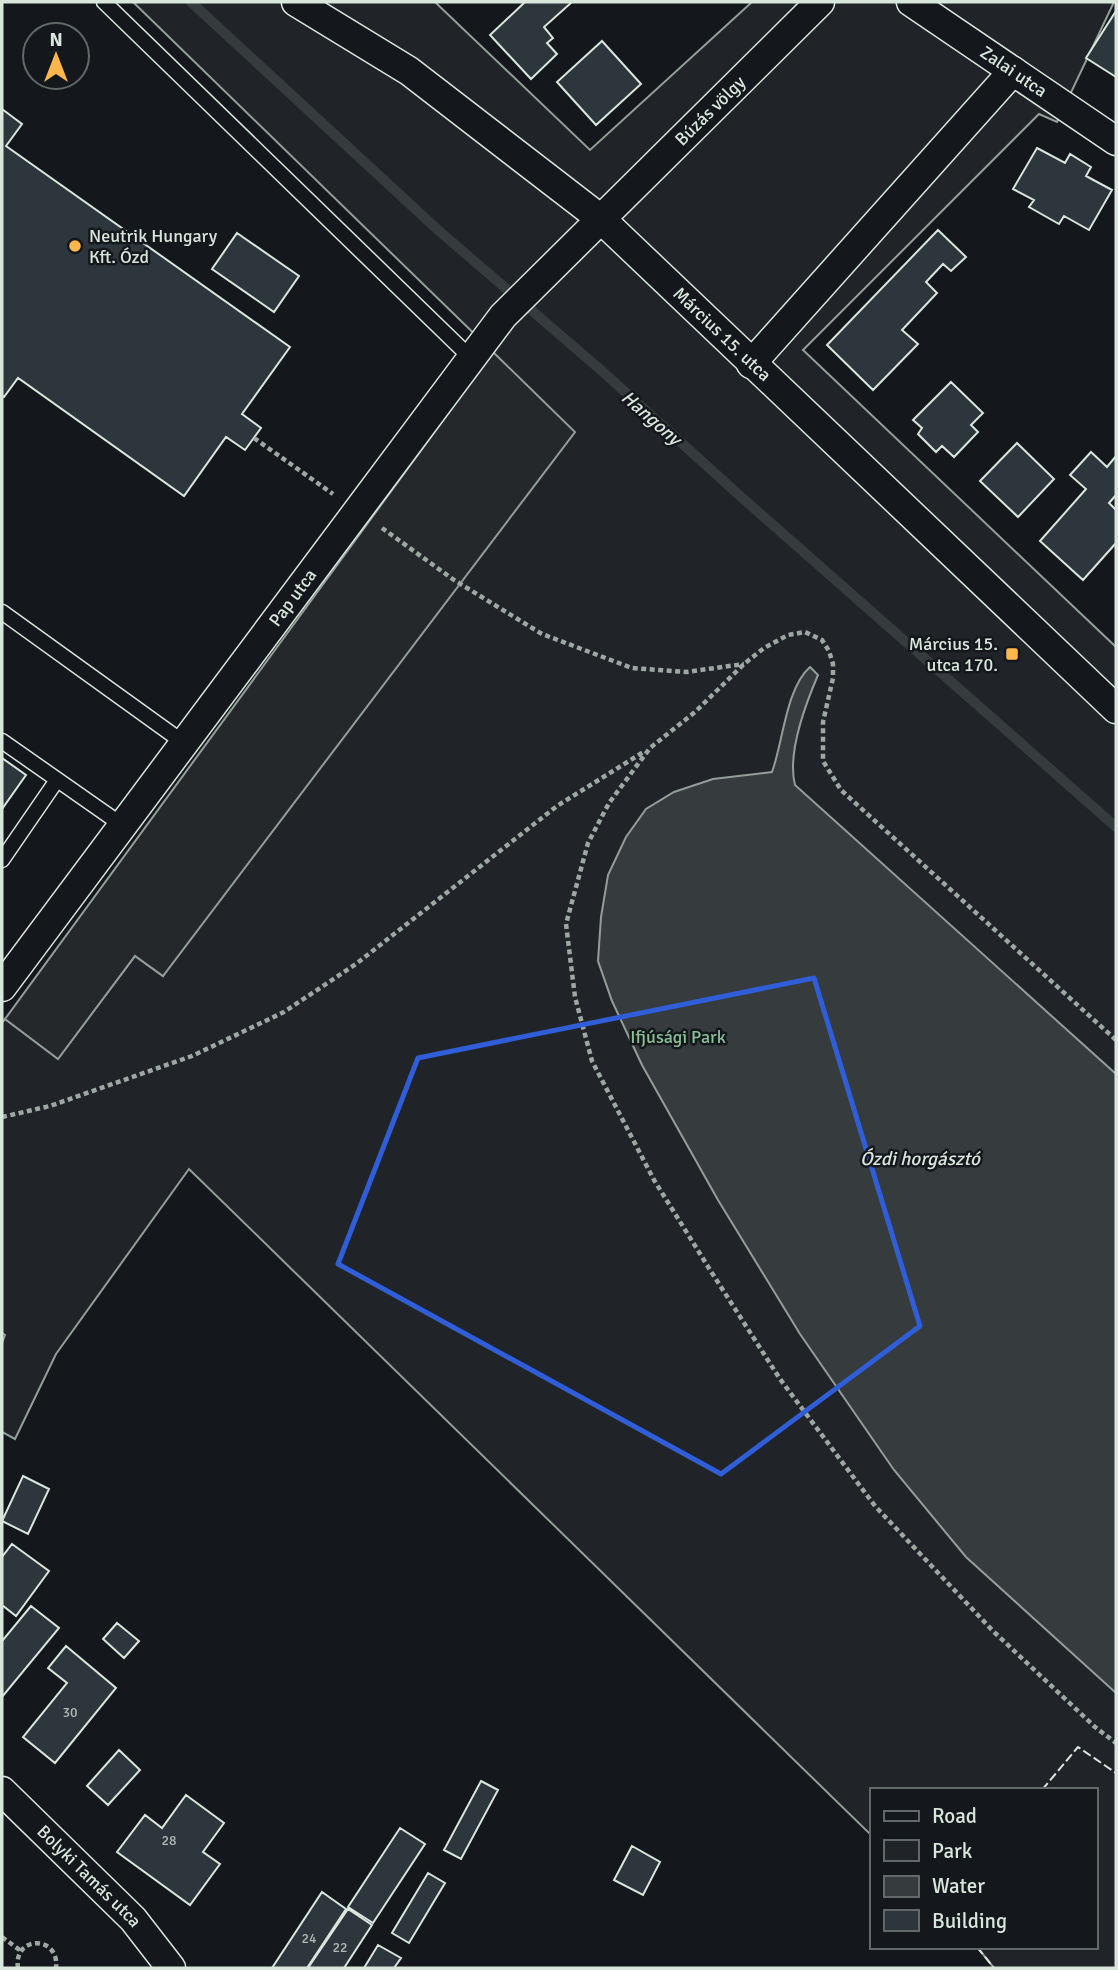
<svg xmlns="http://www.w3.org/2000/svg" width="1118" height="1970" viewBox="0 0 1118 1970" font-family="Signika,sans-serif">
<rect width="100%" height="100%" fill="#14181c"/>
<path fill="#202428" stroke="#939e99" stroke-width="2" d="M133,2h302l155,148 162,-148h362l-57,120 -18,-8 -236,236 313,297v1321h-122l-17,-21h118v-157h-224v45l-682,-666 -133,185 -41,85 -13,-7v-89l3,-8 -3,-2v-310l3,-4 53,39 77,-102 28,20 330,-624z"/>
<path fill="#24282b" stroke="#939e99" stroke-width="2" d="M493,352l82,80 -412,544 -28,-20 -77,103 -53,-40z"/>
<path fill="#363b3e" stroke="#939e99" stroke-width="2" d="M810,667l8,8c-12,28 -31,79 -23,110l321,289v619l-150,-136 -72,-87 -94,-136 -82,-134 -76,-135 -30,-64 -14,-40 3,-44 7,-42 18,-38 20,-28 28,-17 39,-13 59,-7c11,-30 14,-84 38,-105z"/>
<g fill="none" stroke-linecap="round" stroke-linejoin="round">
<path stroke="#363b3e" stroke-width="10" d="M191,2l247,228 164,141 137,124 377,332"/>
</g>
<path fill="#2c363c" stroke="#d8e6dc" stroke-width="2" d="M525,2h47l-28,25 9,11 -6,5 10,11 -26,25 -41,-44z
M1116,11v66l-30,-19z
M602,41l39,43 -45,41 -39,-43z
M2,109l20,15 -16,22 284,201 -48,67 19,14 -16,22 -19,-13 -42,59 -166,-118 -14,19 -2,-1z
M1037,148l28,15 5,-9 21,13 -5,9 26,14 -23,40 -25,-14 -5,8 -30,-17 5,-7 -21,-11z
M938,230l28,27 -15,14 -8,-7 -17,18 11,11 -35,37 16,14 -45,46 -46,-45z
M237,233l62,43 -25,36 -62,-43z
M951,382l32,31 -12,12 7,7 -24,25 -12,-11 -6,6 -18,-18 4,-6 -9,-8z
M1017,443l37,36 -36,38 -38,-36z
M1091,452l16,15 9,-11v39l-7,8 7,7v33l-33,37 -43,-39 46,-52 -16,-14z
M2,758l24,17 -24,34z
M23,1476l26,13 -21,45 -26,-13z
M12,1544l37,27 -33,45 -14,-11v-48z
M31,1606l28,22 -57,69v-56z
M117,1623l22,18 -15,17 -21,-19z
M66,1646l50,42 -61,75 -32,-26 44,-54 -19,-15z
M119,1750l21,20 -32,35 -21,-19z
M481,1781l17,9 -37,69 -17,-9z
M186,1795l38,28 -21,29 17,12 -30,41 -73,-53 28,-37 17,13z
M400,1828l25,16 -52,79 -25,-16z
M632,1846l28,16 -17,33 -29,-15z
M428,1873l17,10 -36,60 -17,-10z
M322,1892l24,17 -39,59h-35z
M348,1909l24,16 -28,43h-36z
M378,1945l23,13 -7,10h-30z"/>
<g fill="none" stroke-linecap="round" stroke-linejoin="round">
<g stroke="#d8e6dc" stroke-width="17">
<path id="lane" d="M104,2l368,357
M2,612l182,131
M2,741l120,84
M2,860l55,-80"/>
</g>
<g stroke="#d8e6dc" stroke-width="31">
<g id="street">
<path id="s1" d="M296,2l113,69 192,148 515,490"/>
<path id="s2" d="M911,2l205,139"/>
<path d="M751,364l262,-293"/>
<path id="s3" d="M2,987l501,-671 317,-314"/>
<path id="s4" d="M2,1791l131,128 38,49"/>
</g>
</g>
<path stroke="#9da8a2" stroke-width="4.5" stroke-dasharray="5 3.5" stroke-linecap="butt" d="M254,438l79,56
M382,528l72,52 88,54 90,34 54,4 58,-8
M1116,1040l-275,-250 -18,-29v-39l10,-44v-14l-4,-13 -7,-11 -17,-8 -17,3 -24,13 -20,16 -49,48 -45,36 -41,55 -21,40 -22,81 9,73 17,64 62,119 58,93 68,106 95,127 118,125 102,96 21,16
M2,1117l48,-11 142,-50 92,-44 72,-48 201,-158 88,-55
M2,1937l19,14
M18,1968c-5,-33 42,-33 38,0"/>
<use href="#lane" stroke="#14181c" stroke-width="14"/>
<use href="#street" stroke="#14181c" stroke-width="28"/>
<path stroke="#d8e6dc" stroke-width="2" stroke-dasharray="9 3.5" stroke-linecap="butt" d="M1042,1790l36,-43 38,26
M977,1947l17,21"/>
</g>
<path fill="none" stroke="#305dd8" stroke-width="5" stroke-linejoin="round" d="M814,978l106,348 -199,148 -383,-210 80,-206z"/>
<g fill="#ffb74d" stroke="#14181c" stroke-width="2.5">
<circle cx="75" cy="246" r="7"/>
<rect x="1005" y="647" width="14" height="14" rx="3.5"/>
</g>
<g text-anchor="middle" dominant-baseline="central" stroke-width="5" stroke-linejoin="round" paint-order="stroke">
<g font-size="14" fill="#adbab4">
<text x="70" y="1712">30</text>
<text x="169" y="1840">28</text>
<text x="309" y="1938">24</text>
<text x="340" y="1947">22</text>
</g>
<g font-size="18" fill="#d8e6dc" stroke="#14181c">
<text stroke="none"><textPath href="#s2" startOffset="124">Zalai utca</textPath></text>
<text stroke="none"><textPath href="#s3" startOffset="1129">Búzás völgy</textPath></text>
<text stroke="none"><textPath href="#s1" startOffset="542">Március 15. utca</textPath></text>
<text stroke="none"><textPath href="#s3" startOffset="486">Pap utca</textPath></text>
<text stroke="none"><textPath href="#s4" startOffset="122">Bolyki Tamás utca</textPath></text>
</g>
<g font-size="18" fill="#d8e6dc" stroke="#14181c" text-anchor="start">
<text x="89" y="236">Neutrik Hungary<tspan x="89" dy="21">Kft. Ózd</tspan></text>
<text x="998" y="644" text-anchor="end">Március 15.<tspan x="998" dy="21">utca 170.</tspan></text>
</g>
<g font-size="18" fill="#8ac095" stroke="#14181c">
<text x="678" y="1037">Ifjúsági Park</text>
</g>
<g font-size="19" font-style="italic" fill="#d8e6dc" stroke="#14181c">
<text transform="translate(651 418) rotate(41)">Hangony</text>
<text x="920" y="1159">Ózdi horgásztó</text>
</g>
</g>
<rect width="1118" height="1970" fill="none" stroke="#d8e6dc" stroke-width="7"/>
<rect x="870" y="1788" width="228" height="161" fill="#14181c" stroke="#626a69" stroke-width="2"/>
<rect x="884" y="1811" width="35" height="10" fill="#14181c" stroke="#626a69" stroke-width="2"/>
<text x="932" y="1823" font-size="21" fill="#d8e6dc">Road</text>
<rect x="884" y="1840" width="35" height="21" fill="#202428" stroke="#626a69" stroke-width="2"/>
<text x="932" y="1858" font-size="21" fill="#d8e6dc">Park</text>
<rect x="884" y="1876" width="35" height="21" fill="#363b3e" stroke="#626a69" stroke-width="2"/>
<text x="932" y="1893" font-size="21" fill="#d8e6dc">Water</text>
<rect x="884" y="1910" width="35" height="21" fill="#2c363c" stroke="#626a69" stroke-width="2"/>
<text x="932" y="1928" font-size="21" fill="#d8e6dc">Building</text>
<g transform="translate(56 56)"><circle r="33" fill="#14181c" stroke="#626a69" stroke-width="2"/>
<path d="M0-5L12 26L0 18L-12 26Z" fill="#ffb74d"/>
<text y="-10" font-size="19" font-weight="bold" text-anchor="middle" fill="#d8e6dc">N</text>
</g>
</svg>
